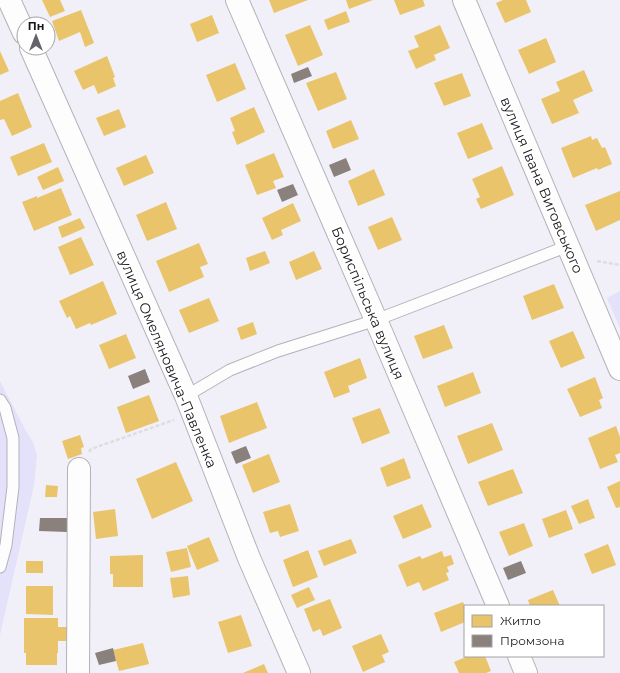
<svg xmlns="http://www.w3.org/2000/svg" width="620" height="673" viewBox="0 0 620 673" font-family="Montserrat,sans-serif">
<rect width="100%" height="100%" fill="#f1f0f9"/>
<path fill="#e4e1fa" d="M620,291v37l-13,-30z
M0,381l26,50 7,11 4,13 -3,30 -34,150z"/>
<path fill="#e9c46a" d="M42,0h18l5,11 -15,6z
M269,0h39l-34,13z
M346,0h27l-24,9z
M394,0h29l2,6 -25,9z
M503,0h23l5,12 -26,11 -9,-20z
M81,10l13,33 -9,4 -5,-15 -21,9 -7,-20z
M346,11l4,11 -22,8 -4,-10z
M212,15l7,18 -22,9 -7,-18z
M310,25l13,30 -25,11 -13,-31z
M440,25l10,23 -16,7 2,5 -20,9 -8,-18 11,-4 -5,-11z
M546,38l10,24 -27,12 -11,-24z
M0,51l9,20 -9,4z
M107,56l8,21 -2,1 3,8 -18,8 -4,-9 -11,5 -9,-19z
M235,63l11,26 -29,13 -11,-27z
M584,70l9,21 -20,9 6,13 -27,11 -11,-25 19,-8 -4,-9z
M336,72l11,27 -29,12 -12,-28z
M462,73l9,23 -27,10 -10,-23z
M18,93l14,34 -20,9 -8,-17 -4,1v-19z
M254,107l11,25 -28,13 -5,-13 3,-1 -5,-13z
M119,109l7,18 -22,9 -8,-18z
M351,120l8,19 -26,10 -7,-18z
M482,123l11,26 -25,10 -11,-26z
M591,136l1,4 5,-2 5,10 3,-1 7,17 -14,6 -1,-2 -24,10 -12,-30z
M44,143l8,19 -34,14 -8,-19z
M274,153l10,24 -11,4 3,7 -19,7 -12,-30z
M146,155l8,18 -30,13 -8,-18z
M502,166l12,29 -33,14 -5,-10 4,-2 -8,-18z
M58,167l6,14 -21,9 -6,-13z
M374,169l11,26 -27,11 -10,-25z
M61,188l11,27 -38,16 -12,-29 15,-6v2z
M620,191v29l-24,11 -11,-26z
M166,202l11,27 -30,12 -11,-26z
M293,203l8,18 -20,9 2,5 -11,5 -10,-22z
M392,217l10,23 -24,10 -10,-23z
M80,218l5,10 -23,10 -4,-11z
M81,237l13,28 -24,10 -12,-28z
M199,243l9,21 -8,3 4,10 -35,15 -13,-31z
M265,251l5,12 -20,8 -4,-13z
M314,251l8,18 -26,11 -7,-18z
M103,281l14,33 -26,11 -1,-2 -14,6 -6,-13 -3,2 -8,-17z
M554,284l10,24 -32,12 -9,-24z
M209,298l10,23 -30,12 -10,-23z
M253,322l4,12 -16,6 -4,-12z
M444,325l9,23 -30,11 -9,-23z
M573,331l12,27 -24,10 -12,-27z
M126,334l10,24 -27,11 -10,-24z
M360,358l7,20 -19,8 2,6 -16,6 -10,-26z
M473,372l8,21 -36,14 -8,-21z
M595,377l8,21 -4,2 3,8 -22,9 -13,-28z
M149,395l10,26 -33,12 -9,-26z
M257,402l10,26 -38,15 -9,-27z
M380,408l10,25 -28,11 -10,-26z
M492,423l11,27 -35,14 -11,-28z
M616,426l4,11v16l-5,2 3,7 -18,7 -12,-31z
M80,435l4,12 -3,1 1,6 -14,5 -6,-18z
M269,454l11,28 -27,11 -11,-28z
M404,458l7,20 -24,9 -7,-19z
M176,462l17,39 -41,18 -16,-40z
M513,469l10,24 -35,13 -10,-24z
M620,481v26l-4,1 -9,-21z
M46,485l12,1 -1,11h-12z
M588,499l7,19 -16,6 -8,-18z
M290,504l9,27 -19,6 -2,-6 -8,2 -7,-21z
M422,504l10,23 -29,12 -10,-23z
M115,509l3,27 -22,3 -3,-27z
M566,510l7,19 -24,9 -7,-19z
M524,523l9,23 -24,10 -10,-24z
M209,537l10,24 -22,9 -10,-24z
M351,539l6,14 -33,13 -6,-15z
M608,544l8,21 -24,9 -8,-20z
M187,548l4,19 -20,5 -5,-20z
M308,550l10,27 -25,10 -10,-27z
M442,551l2,6 7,-2 3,9 -7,3 2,5 -3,1 3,7 -26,11 -4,-9 -12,5 -9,-22 22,-9 2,3z
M143,555v32h-30v-13h-3v-18z
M26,561h17v12h-17z
M188,576l2,19 -17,3 -3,-20z
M26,586h27v29l-27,-1z
M309,587l6,13 -18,8 -6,-13z
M553,590l7,16h-30l-2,-6z
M330,599l12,29 -19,8 -3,-7 -7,3 -9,-23z
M463,602l2,5v15l-24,10 -7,-19z
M241,615l11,31 -24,7 -10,-31z
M24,618h34v9h14v14h-14v12h-1v12h-31v-12h-2z
M381,634l8,18 -7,3 3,7 -22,10 -11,-26z
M143,643l6,21 -30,7 -6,-21z
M468,656h17l6,15 -5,2h-27l-5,-11z
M264,664l4,9h-25z"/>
<path fill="#8a817c" d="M308,67l4,9 -18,7 -3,-9z
M346,158l5,12 -17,7 -5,-12z
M293,184l5,11 -16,7 -5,-12z
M145,369l5,13 -17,7 -5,-13z
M246,446l5,12 -15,6 -5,-12z
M40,518h27v14l-28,-1z
M521,561l5,12 -18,7 -5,-12z
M113,648l3,13 -17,4 -4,-12z"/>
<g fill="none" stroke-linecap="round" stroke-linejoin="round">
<g stroke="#b3b2b9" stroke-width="13">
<path id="service" d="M186,396l44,-26 48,-19 98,-31 192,-74
M0,400l5,8 8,30v49l-7,58 -6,22"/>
</g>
<g stroke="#b3b2b9" stroke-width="24">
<path id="minor" d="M9,0l15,33
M237,0l139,320 122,286
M464,0l156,369
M31,48l155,348 63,162 50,115
M519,656l7,17
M78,673l1,-204"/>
</g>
<path stroke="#dedee0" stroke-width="2.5" stroke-dasharray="4 2" stroke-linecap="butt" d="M597,261l23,4
M89,452l2,-3 83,-29"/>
<use href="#service" stroke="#fdfdfe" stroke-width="11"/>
<use href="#minor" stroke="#fdfdfe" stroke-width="22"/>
</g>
<g text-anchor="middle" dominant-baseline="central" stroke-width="4" stroke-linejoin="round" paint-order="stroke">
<g font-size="14" fill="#17171c" stroke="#fff">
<text transform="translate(542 185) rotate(67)">вулиця Івана Виговського</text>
<text transform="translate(368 303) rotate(67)">Бориспільська вулиця</text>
<text transform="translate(167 359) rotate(67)">вулиця Омеляновича-Павленка</text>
</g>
</g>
<rect x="464" y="605" width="140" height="52" fill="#ffffff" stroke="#a2a2a4"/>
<rect x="472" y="615" width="20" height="12" fill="#e9c46a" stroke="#a2a2a4"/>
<text x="500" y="625" font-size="12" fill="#17171c">Житло</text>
<rect x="472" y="635" width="20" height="12" fill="#8a817c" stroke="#a2a2a4"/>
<text x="500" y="645" font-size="12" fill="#17171c">Промзона</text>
<g transform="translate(36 36)"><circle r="19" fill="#ffffff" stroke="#a2a2a4"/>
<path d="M0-3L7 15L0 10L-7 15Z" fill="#636369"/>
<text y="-6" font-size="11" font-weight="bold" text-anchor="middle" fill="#17171c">Пн</text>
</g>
</svg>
